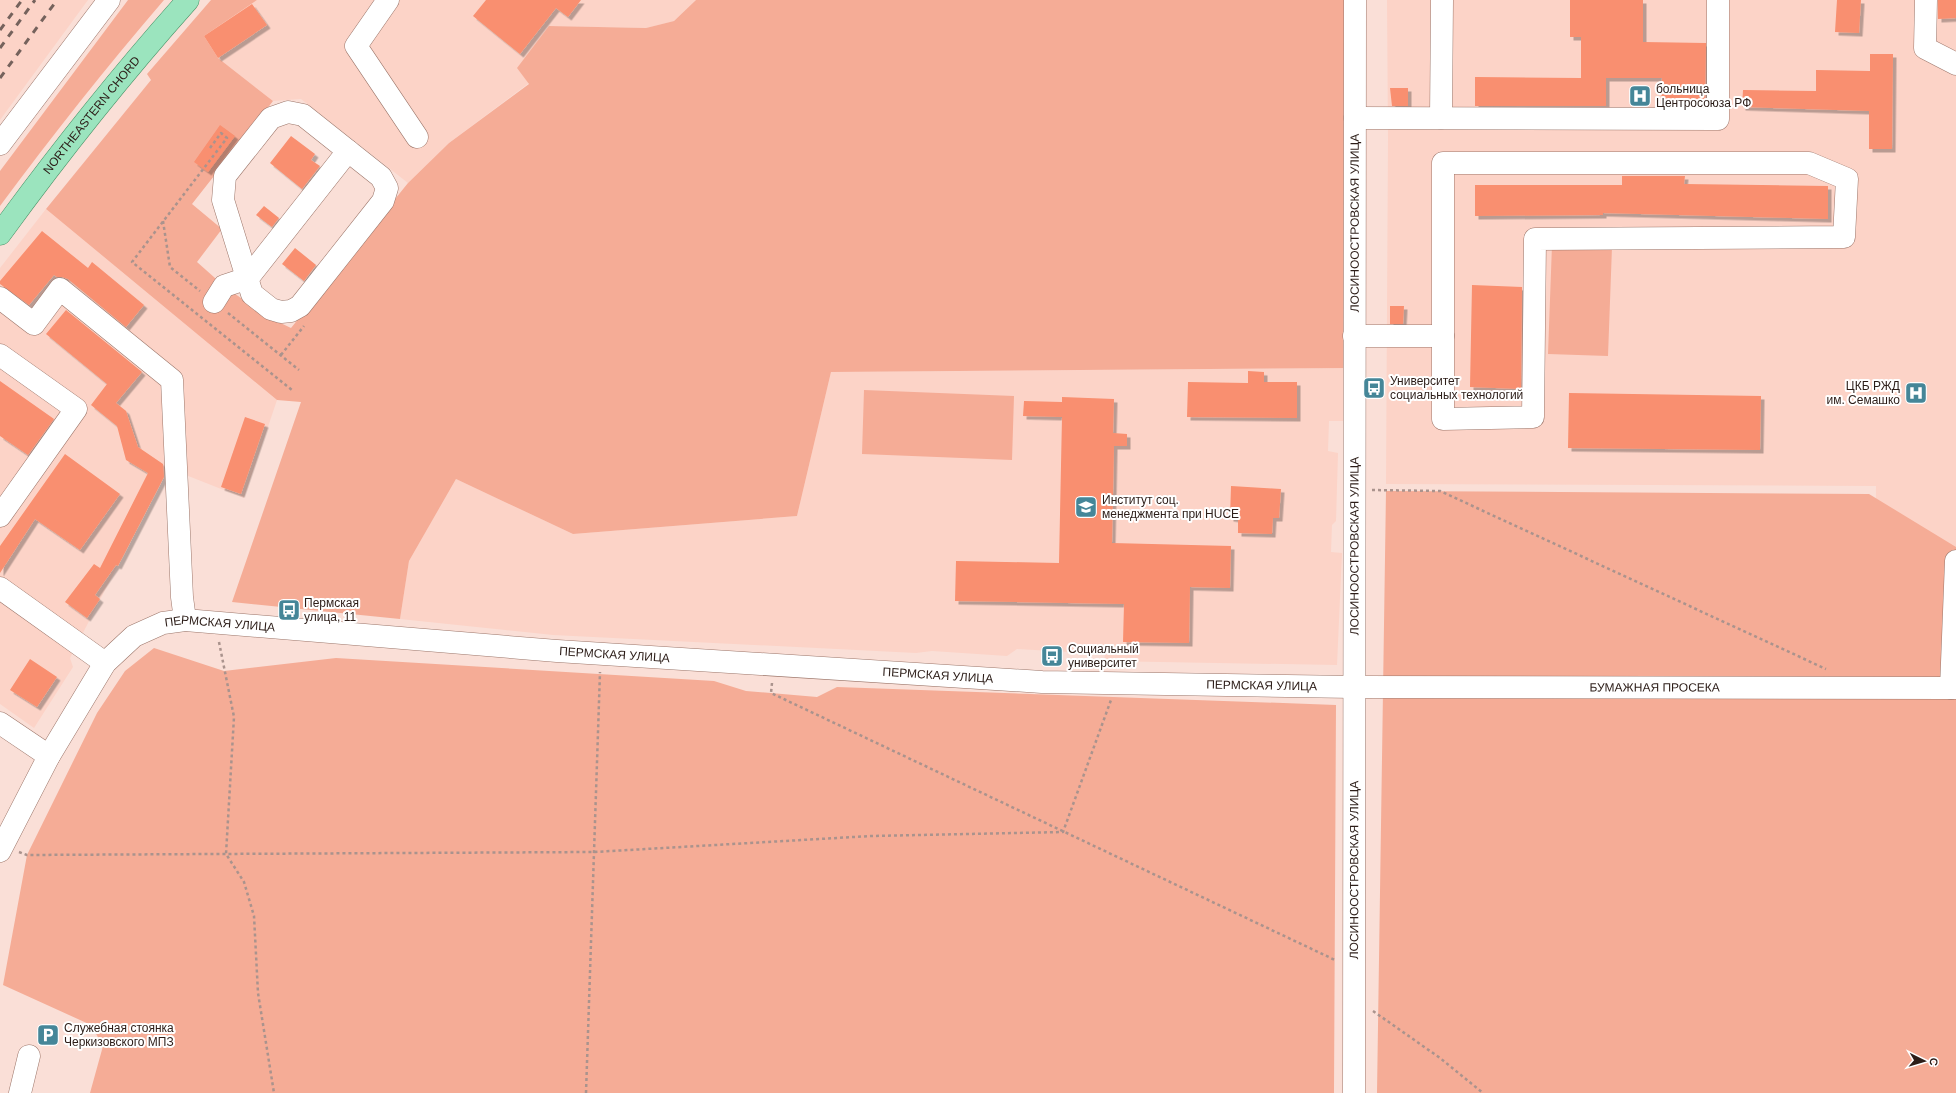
<svg xmlns="http://www.w3.org/2000/svg" width="1956" height="1093" viewBox="0 0 1956 1093" font-family="Helvetica,sans-serif">
<defs>
<filter id="shadow"><feDropShadow dx="3.5" dy="3.5" stdDeviation="0" flood-color="#0004"/></filter>
</defs>
<rect width="100%" height="100%" fill="#fadfd7"/>
<path fill="#fcd3c7" d="M0,0h88l-88,120z
M257,0h439l-22,21 -28,7 -97,-2 -20,57 -80,60 -41,40 -107,-84 -28,2 -55,-43 -14,-22z
M1387,0h569v671h-81l1,-185 -490,-2 2,-346z
M46,209l231,191 -33,98 -76,-30 -98,190 3,9 -39,61 -34,-24v-436z
M1350,368l-2,53h-19l-1,30 10,2 -2,68 -4,4 -1,27 11,1 -5,112 -233,-4 1,-7 -88,-5 -10,7 -75,-5 -16,2 -363,-18 -153,-16 9,-58 47,-82 117,55 224,-18 34,-144z"/>
<path fill="#f5ac96" d="M128,0h36c-57,66 -112,136 -164,206v-35z
M211,0h46l-53,36 14,22 55,43 -81,103 30,25 -25,33 27,24 42,30 25,12 117,-145 41,-40 80,-59 -12,-16 32,-42 97,2 28,-7 22,-21h654v368l-519,4 -34,144 -224,18 -117,-55 -47,82 -9,58 -168,-17 69,-200 -24,-2 -231,-191 105,-129 -4,-6z
M1552,245l60,2 -4,109 -60,-2z
M864,390l150,6 -2,64 -150,-6z
M1386,491l483,3 87,53v546h-579z
M154,648l70,23 112,-13 378,23 32,10 71,6 20,-10 499,18 -2,388h-1244l13,-47 -12,-21 -88,-40 24,-130 70,-142 28,-42z"/>
<path fill="#f98f6f" filter="url(#shadow)" d="M486,0h95l-13,17 -12,-9 -36,46 -47,-38z
M1570,0h73v42l63,1 -1,63h-44l1,-28h-56v28h-131v-29l106,1v-41h-11z
M1837,0h24l-2,33 -24,-1z
M1938,0h18v18l-18,1z
M252,4l15,21 -49,33 -14,-22z
M1870,54h23l-1,95h-23v-38l-127,-4 1,-17 73,1v-21l54,1z
M1390,88h18v18h-16z
M220,125l15,11 -27,36 -14,-10z
M291,136l24,18 -4,6 9,6 -18,23 -32,-26z
M1622,176h63l-1,8 144,2v33l-225,-6v2l-128,1v-31h147z
M264,206l15,12 -7,9 -16,-12z
M42,231l46,37 4,-6 52,43 -18,22 -58,-48 -6,-2h-5l-3,-2 -25,30 -29,-21v-3z
M295,248l21,17 -12,16 -22,-17z
M1472,285l50,2 -1,102 -51,-2z
M1390,306h14l-1,18h-13z
M66,310l76,62 -26,31 10,8 12,36 25,17 1,13 -46,89 -2,-1 -21,30 5,4 -13,19 -22,-16 29,-38 6,4 48,-95 -22,-13 -9,-34 -26,-21 16,-21 -61,-50z
M1248,371l16,1v10h33v36l-110,-1 1,-35 60,1z
M0,381l54,38 -26,36 -28,-19z
M1569,393l192,3 -1,54 -192,-2z
M1062,397l52,2 -1,34 14,1v12h-13l-2,97 119,3 -1,42 -40,-1 -1,56 -66,-1 1,-38 -169,-3 1,-40 103,2 3,-146 -39,-1 1,-15 38,1z
M245,417l20,7 -24,70 -20,-7z
M65,454l55,40 -40,56 -45,-31 -35,54v-27z
M1231,486l50,3 -2,29h-6l-1,16 -34,-1v-14l-8,-1z
M30,659l27,18 -20,30 -27,-17z"/>
<g fill="none" stroke-linecap="round" stroke-linejoin="round">
<g stroke="#9c766a" stroke-width="23">
<g id="minor">
<path d="M388,0l-32,46 61,91"/>
<path d="M1926,0l-1,48 31,16"/>
<path d="M288,112l15,3 78,62 6,11 -4,13 -83,105 -9,5 -10,1 -10,-3 -19,-15 -29,-94 2,-24 46,-58z"/>
<path d="M1355,118l363,1v-119"/>
<path d="M1441,118l1,-118"/>
<path d="M0,144l109,-144"/>
<path d="M1443,163h366l38,16 -3,58 -309,2 -2,178 -90,2z"/>
<path d="M0,298l34,26 26,-35 112,91 10,217 3,23"/>
<path d="M214,302l10,-16 24,-8 100,-127"/>
<path d="M1354,336h89"/>
<path d="M0,355l76,54 -76,107"/>
<path d="M0,588l105,75"/>
<path d="M1951,688l5,-127"/>
<path d="M0,723l49,33"/>
<path id="s1" d="M0,851l49,-95 56,-93 29,-27 29,-13 22,-3 372,31 485,31 312,5 602,1"/>
<path d="M20,1093l9,-37"/>
<path id="s2" d="M1354,1093l1,-1093"/>
</g>
</g>
<g stroke="#499368" stroke-width="23">
<g id="major">
<path id="s3" d="M0,234c59,-81 121,-159 188,-234"/>
</g>
</g>
<path stroke="#aa938d" stroke-width="2.5" stroke-dasharray="3 3" stroke-linecap="butt" d="M210,148l11,-15 6,5 -95,124 160,128
M163,221l7,46 30,24
M228,313l71,57
M281,355l23,-29
M1372,490l68,1 386,178
M219,642l15,75 -8,137 18,28 10,34 4,77 16,100
M772,683l-1,10 564,267
M19,852l8,3 567,-3 277,-16 192,-4 48,-132
M1373,1011l67,47 43,35
M586,1093l14,-421"/>
<use href="#minor" stroke="#fff" stroke-width="22"/>
<use href="#major" stroke="#9be4be" stroke-width="22"/>
<path stroke="#75625c" stroke-width="3" stroke-dasharray="7 7" stroke-linecap="butt" d="M0,30l22,-30
M0,48l35,-48
M0,78l57,-78"/>
</g>
<defs>
<g id="hospital-square" transform="scale(1.15)"><rect x="-9" y="-9" width="18" height="18" rx="4" fill="#458698" stroke="#fff"/><path d="M-5-5h3v3.5h4V-5h3V5h-3V1.5h-4V5h-3Z" fill="#fff"/></g>
<g id="bus-square" transform="scale(1.15)"><rect x="-9" y="-9" width="18" height="18" rx="4" fill="#458698" stroke="#fff"/><path d="M-5-6H5V4H4V6H2V4H-2V6H-4V4H-5ZM-3.5-4V0h7V-4ZM-3.5 1.2v1.5H-2V1.2ZM2 1.2v1.5H3.5V1.2Z" fill="#fff"/></g>
<g id="university-square" transform="scale(1.15)"><rect x="-9" y="-9" width="18" height="18" rx="4" fill="#458698" stroke="#fff"/><path d="M0-5L7-2L0 1L-7-2ZM-4 1L0 2.5L4 1V4Q0 6-4 4Z" fill="#fff"/></g>
<g id="parking-square" transform="scale(1.15)"><rect x="-9" y="-9" width="18" height="18" rx="4" fill="#458698" stroke="#fff"/><path d="M-3.5-5.5H1a3.5 3.5 0 0 1 0 7H-1V5.5H-3.5ZM-1-3.4V-.6H.8a1.4 1.4 0 0 0 0-2.8Z" fill="#fff"/></g>
</defs>
<g fill-rule="evenodd">
<use href="#hospital-square" x="1640" y="96"/>
<use href="#bus-square" x="1374" y="388"/>
<use href="#hospital-square" x="1916" y="393"/>
<use href="#university-square" x="1086" y="507"/>
<use href="#bus-square" x="289" y="610"/>
<use href="#bus-square" x="1052" y="656"/>
<use href="#parking-square" x="48" y="1035"/>
</g>
<g text-anchor="middle" dominant-baseline="central" stroke-width="4" stroke-linejoin="round" paint-order="stroke">
<g font-size="12" fill="#2c1d18" stroke="#fff" text-anchor="start">
<text x="1656" y="89">больница<tspan x="1656" dy="14">Центросоюза РФ</tspan></text>
<text x="1390" y="381">Университет<tspan x="1390" dy="14">социальных технологий</tspan></text>
<text x="1900" y="386" text-anchor="end">ЦКБ РЖД<tspan x="1900" dy="14">им. Семашко</tspan></text>
<text x="1102" y="500">Институт соц.<tspan x="1102" dy="14">менеджмента при HUCE</tspan></text>
<text x="304" y="603">Пермская<tspan x="304" dy="14">улица, 11</tspan></text>
<text x="1068" y="649">Социальный<tspan x="1068" dy="14">университет</tspan></text>
<text x="64" y="1028">Служебная стоянка<tspan x="64" dy="14">Черкизовского МПЗ</tspan></text>
</g>
<g font-size="12" fill="#2c1d18" stroke="#fff">
<text stroke="none"><textPath href="#s3" startOffset="150">NORTHEASTERN CHORD</textPath></text>
<text stroke="none"><textPath href="#s2" startOffset="870">ЛОСИНООСТРОВСКАЯ УЛИЦА</textPath></text>
<text stroke="none"><textPath href="#s2" startOffset="547">ЛОСИНООСТРОВСКАЯ УЛИЦА</textPath></text>
<text stroke="none"><textPath href="#s1" startOffset="344">ПЕРМСКАЯ УЛИЦА</textPath></text>
<text stroke="none"><textPath href="#s1" startOffset="740">ПЕРМСКАЯ УЛИЦА</textPath></text>
<text stroke="none"><textPath href="#s1" startOffset="1064">ПЕРМСКАЯ УЛИЦА</textPath></text>
<text stroke="none"><textPath href="#s1" startOffset="1388">ПЕРМСКАЯ УЛИЦА</textPath></text>
<text stroke="none"><textPath href="#s1" startOffset="1781">БУМАЖНАЯ ПРОСЕКА</textPath></text>
<text stroke="none"><textPath href="#s2" startOffset="223">ЛОСИНООСТРОВСКАЯ УЛИЦА</textPath></text>
</g>
</g>
<g transform="translate(1924 1061) rotate(95)" stroke="#ffffff" stroke-width="3" paint-order="stroke">
<path d="M0-3L7 15L0 10L-7 15Z" fill="#2c1d18"/>
<text y="-6" font-size="11" font-weight="bold" text-anchor="middle" fill="#2c1d18">С</text>
</g>
</svg>
